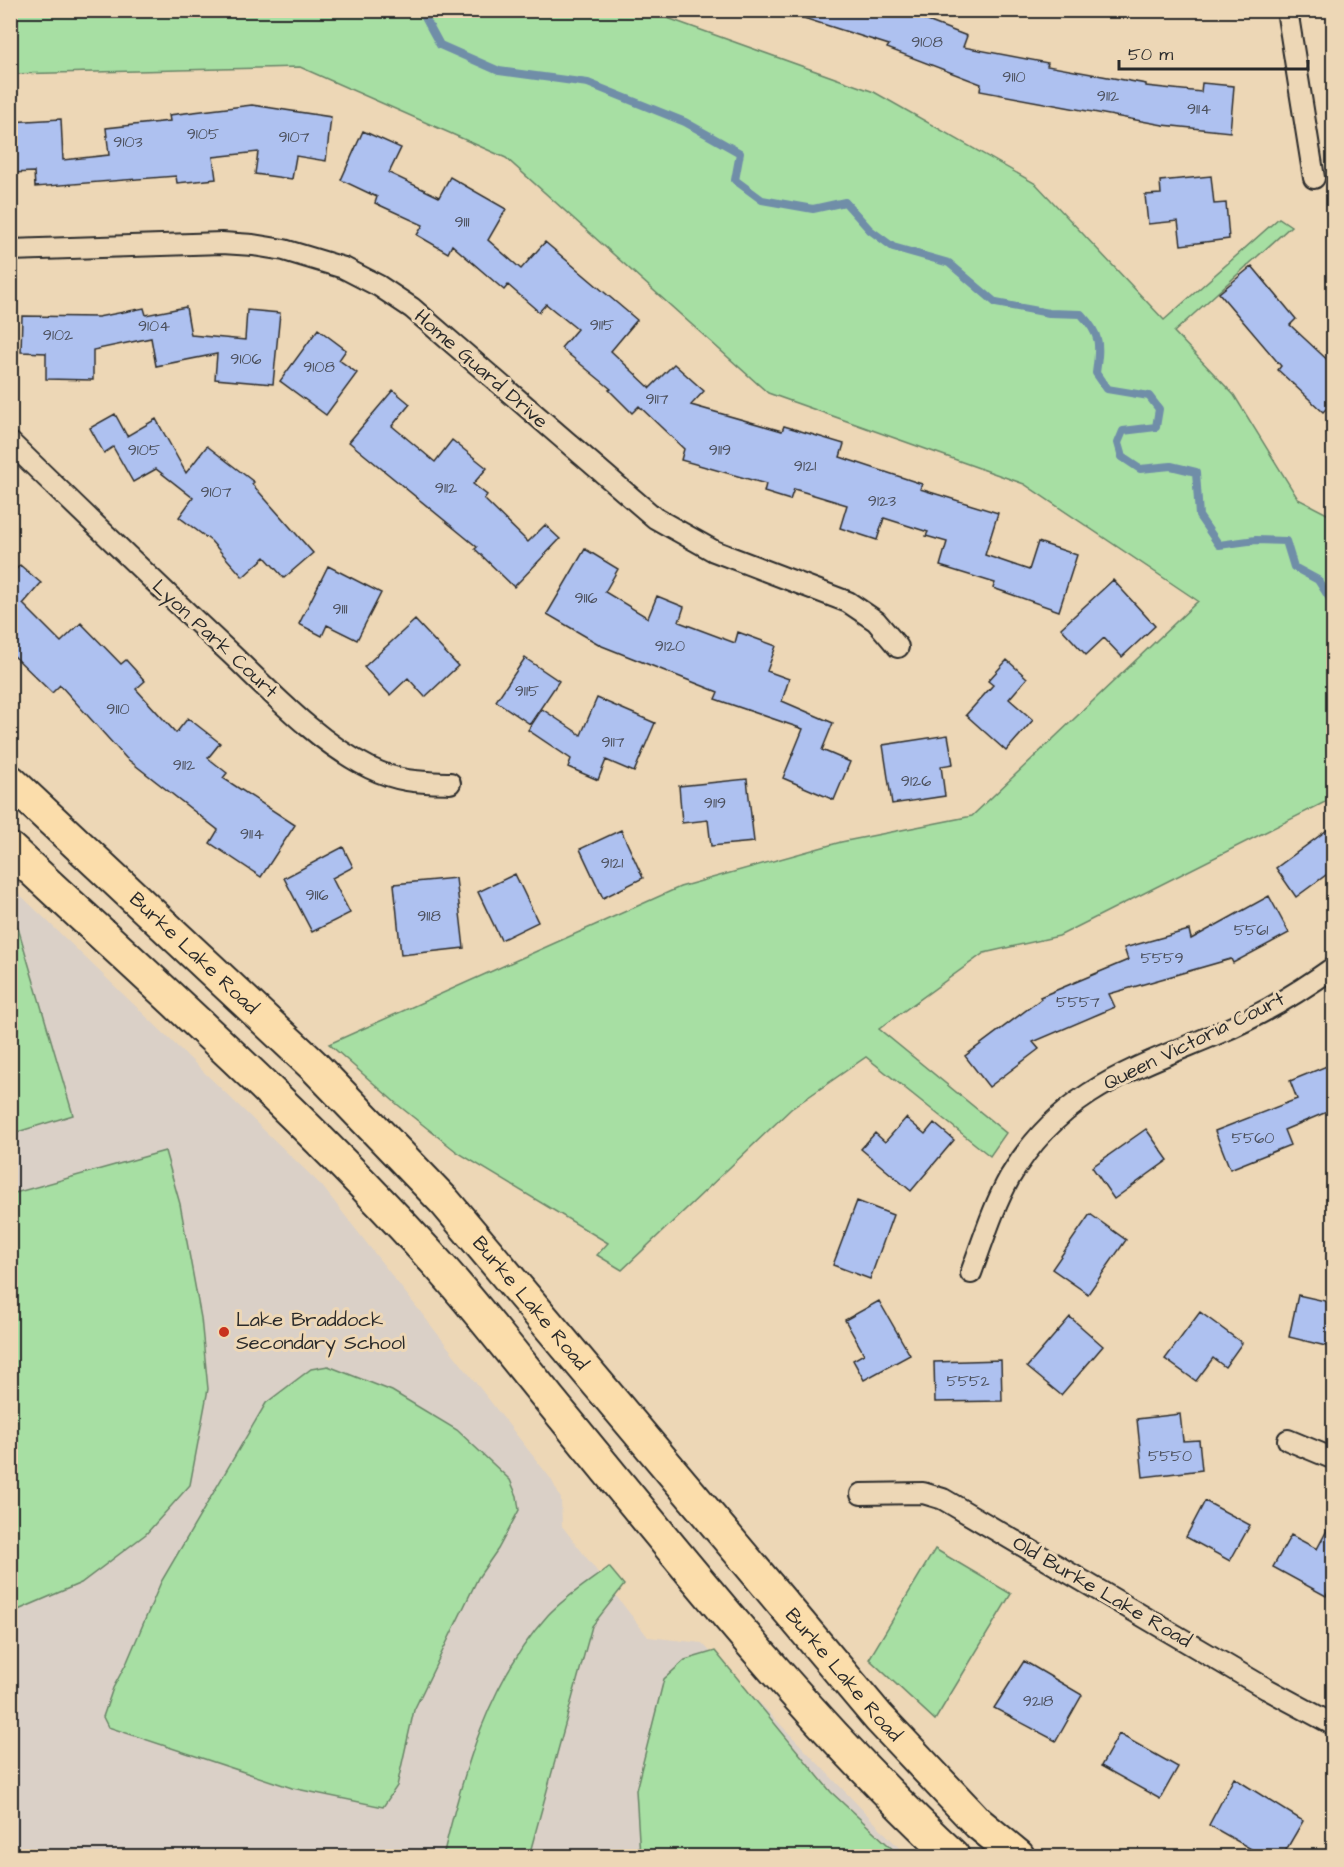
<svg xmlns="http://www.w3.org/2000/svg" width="1344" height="1867" viewBox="0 0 1344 1867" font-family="'Architects Daughter',sans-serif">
<rect width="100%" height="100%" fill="#edd7b6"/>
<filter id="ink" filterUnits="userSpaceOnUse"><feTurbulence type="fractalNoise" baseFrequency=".0167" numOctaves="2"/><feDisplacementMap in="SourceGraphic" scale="12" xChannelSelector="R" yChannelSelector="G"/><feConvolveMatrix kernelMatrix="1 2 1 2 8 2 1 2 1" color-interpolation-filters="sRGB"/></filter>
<g filter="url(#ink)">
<path fill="#dad0c7" d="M10,885l312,301 229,293 10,20 1,27 86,111 54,6 205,213h-896z"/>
<path fill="#a7dfa3" stroke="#698567" stroke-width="1.5" d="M10,11h638l226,81 162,92 128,136 115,-102 12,8 -117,106 60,63 64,104 35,18v281l-274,138 -75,17 -105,76 127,104 -16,23 -124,-99 -75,52 -169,161 -25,-15 11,-12 -151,-91 -59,-47 -69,-61 351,-157 161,-45 131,-26 226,-215 -174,-117 -256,-91 -262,-235 -45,-20 -161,-71 -289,7z
M16,921l57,194 -62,19 -1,-211z
M165,1151l15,53 21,114 7,71 -18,96 -44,49 -65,49 -70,30v-419z
M328,1366l64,25 65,39 53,50 7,16 2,14 -21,39 -20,29 -64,132 -17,76 -14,21 -91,-19 -184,-61 -5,-10 10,-29 14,-26 34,-80 105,-179 45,-34z
M935,1549l76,45 -76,126 -66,-61z
M609,1567l15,18 -32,41 -63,230h-86c20,-83 46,-176 105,-241 17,-18 41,-33 61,-48z
M715,1651l116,141 69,64h-260l-4,-66 28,-111 21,-19z"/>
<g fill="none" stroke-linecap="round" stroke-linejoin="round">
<path stroke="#708ea8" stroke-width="8" d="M59,10h10
M421,10l19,35 59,26 89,12 97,39 55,31 -5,27 27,20 51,9 32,-7 25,28 23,17 56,16 47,40 53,10 32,1c20,21 19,30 15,59l11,16 42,7 10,13 -3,18 -33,4 -5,12 4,14 18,12 31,-3 25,6 3,44 20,29 37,-5 30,1 8,26 24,13 16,25"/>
</g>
<path fill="#aec1f0" stroke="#2b2b2b" stroke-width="1.5" d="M795,10h133l-3,10 42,16 -4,11 85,16 -1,3 99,18v2l55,6 1,-9 32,3 -4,46 -67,-7 -183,-34 1,-7 -94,-36 2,-3 -95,-30z
M252,105l79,12 -5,44 -30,-5 -4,23 -37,-5 3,-22 -45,5 3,22 -39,4 -1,-7 -141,11 -1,-15 -24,1v-51l51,-3 2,41 46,-5 -3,-27 64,-7 -1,-6z
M363,131l38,17 -12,25 50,24 11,-20 56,32 -18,31 33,29 24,-27 92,78 -26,31 39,37 24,-24 30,27 -13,14 91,26 2,-5 60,18 -4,13 82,27 -2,5 78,24 -13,42 44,15 9,-28 39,13 -18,56 -66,-23 2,-5 -55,-17 7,-24 -21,-6 2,-4 -44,-14 -7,22 -37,-12 7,-23 -53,-16 -4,11 -26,-8 2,-8 -85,-24 3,-11 -45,-43 -7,7 -23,-23 2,-1 -50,-41 16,-19 -31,-25 -7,8 -31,-27 -4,5 -52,-45 -4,8 -31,-18 6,-10 -48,-22 2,-6 -36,-17z
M1211,176l3,28 12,-1 3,36 -48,6 -3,-24 -30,3 -3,-29 16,-1 -1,-13z
M1252,266l44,53 -6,6 44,41v35l-11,11 -45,-42 3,-4 -62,-73z
M186,307l5,28 54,5 2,-30 33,3 -7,71 -58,-5 2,-25 -61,12 -5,-28 -58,12v30l-47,-1v-26l-25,-1 1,-36 76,1 46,-9 2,7z
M318,329l28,21 -7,10 18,13 -31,42 -46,-34z
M393,390l17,14 -18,22 43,36 17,-22 35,28 -14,16 14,11 -3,4 44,43 17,-17 15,14 -46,48 -39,-38 2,-2 -128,-105z
M115,414l12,22 29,-17 30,54 21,-27 47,36 -2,2 61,69 -29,25 -19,-21 -22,20 -32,-36 -32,-24 14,-19 -37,-29 -23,13 -20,-35 -9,6 -14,-25z
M585,549l33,20 -13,23 43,26 9,-22 27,11 -5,15 56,21 3,-11 38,14 -9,25 22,8 -7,22 51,22 -11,27 28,12 -16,38 -51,-22 20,-49 -88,-30 3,-7 -116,-46 -55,-32z
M20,565l21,18 -18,21 38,38 20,-19 40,41 5,-4 19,21 -9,8 40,44 12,-15 32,25 -12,15 19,15 -4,5 72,47 -34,52 -51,-34 8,-13 -92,-72 -66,-73 -8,8 -42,-41v-76z
M328,566l53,27 -24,47 -30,-15 -5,11 -23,-12z
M1113,580l42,46 -33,31 -18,-19 -18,17 -25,-27z
M415,620l43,46 -33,31 -17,-19 -18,17 -26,-28z
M525,658l34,23 -29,43 -34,-23z
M1007,660l20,18 -18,21 24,21 -27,31 -40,-36 27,-30 -5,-4z
M597,698l58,25 -21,49 -28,-12 -8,20 -30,-13 3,-8 -43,-29 14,-21 39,26z
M948,735l5,29 -12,2 4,30 -53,8 -9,-59z
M747,779l7,63 -43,4 -3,-26 -26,3 -3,-37z
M1334,825v44l-38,28 -20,-29z
M621,830l22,48 -40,20 -23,-49z
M343,847l10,20 -21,11 18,35 -38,19 -28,-54z
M515,874l23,48 -37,18 -23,-48z
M456,878l8,70 -63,7 -7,-71z
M1269,896l20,37 -56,30 -2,-4 -122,35 6,13 -82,35 6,7 -50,38 -24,-31 76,-57 -1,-2 88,-37 -4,-12 65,-18 2,9z
M1334,1063v46l-50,21 6,15 -60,24 -15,-38 82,-32 -7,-18z
M906,1118l19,16 9,-11 20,17 -43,51 -50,-42 14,-16 10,9z
M1146,1129l22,31 -54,39 -22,-32z
M857,1201l36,14 -23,64 -37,-14z
M1090,1214l36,26 -38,54 -36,-25z
M1298,1295l36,8v45l-45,-11z
M879,1301l31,54 -46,25 -11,-20 11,-6 -19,-34z
M1200,1312l42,31 -17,24 -12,-9 -17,23 -31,-22z
M1070,1317l33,29 -42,49 -34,-28z
M1001,1360l1,41 -67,1 -1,-40z
M1180,1414l3,27 16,-1 3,30 -59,7 -6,-58z
M1205,1501l45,24 -20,36 -44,-24z
M1334,1517v64l-8,15 -53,-29 18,-32 26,14z
M1024,1661l58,34 -26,46 -62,-33z
M1119,1734l59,33 -18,32 -59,-33z
M1234,1778l69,43 -21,36h-17l-56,-32z"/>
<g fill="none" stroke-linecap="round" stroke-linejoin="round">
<g stroke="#2b2b2b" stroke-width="24">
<path id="street" d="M1287,10l27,168
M10,250l212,-7 31,2 31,5 60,18 35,18 33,22 243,210 59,33 134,51 28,19 22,26
M10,442c73,71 146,142 220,211 43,41 87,89 140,115 29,14 48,14 80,15
M971,1273c12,-32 22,-66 39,-96 51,-87 124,-108 209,-144 40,-17 79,-40 115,-66
M1288,1440l46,19
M861,1494l62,-1 20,6 324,190 67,36"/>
</g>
<g stroke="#2b2b2b" stroke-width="36">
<g id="primary">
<path id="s1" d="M10,781l304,285 131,136 434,516 99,105 40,33"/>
<path d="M10,849c147,137 299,271 433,421 37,42 71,86 106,129 129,157 255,318 404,457"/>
</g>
</g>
<use href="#street" stroke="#edd7b6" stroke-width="20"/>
<use href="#primary" stroke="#fbddab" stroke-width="32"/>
</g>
</g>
<circle fill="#c8321e" stroke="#edd7b6" stroke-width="2" cx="224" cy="1332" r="6"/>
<g text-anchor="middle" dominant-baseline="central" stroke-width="6" stroke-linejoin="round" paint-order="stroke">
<g font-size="16" fill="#4c505c">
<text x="927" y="42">9108</text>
<text x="1014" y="77">9110</text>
<text x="1108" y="96">9112</text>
<text x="1199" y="109">9114</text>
<text x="203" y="134">9105</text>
<text x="294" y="137">9107</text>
<text x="128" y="142">9103</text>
<text x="462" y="222">9111</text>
<text x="602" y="325">9115</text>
<text x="154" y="326">9104</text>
<text x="58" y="335">9102</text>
<text x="246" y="359">9106</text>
<text x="319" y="367">9108</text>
<text x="657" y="399">9117</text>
<text x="144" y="450">9105</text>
<text x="720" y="450">9119</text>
<text x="805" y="466">9121</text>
<text x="446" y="488">9112</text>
<text x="216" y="492">9107</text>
<text x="882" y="501">9123</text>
<text x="586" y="598">9116</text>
<text x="340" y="609">9111</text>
<text x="670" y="646">9120</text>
<text x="527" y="691">9115</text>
<text x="118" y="709">9110</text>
<text x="613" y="742">9117</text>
<text x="184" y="765">9112</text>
<text x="916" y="781">9126</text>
<text x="715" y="803">9119</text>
<text x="252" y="834">9114</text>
<text x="612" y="863">9121</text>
<text x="317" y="895">9116</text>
<text x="429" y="916">9118</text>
<text x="1251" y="930">5561</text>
<text x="1162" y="958">5559</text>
<text x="1078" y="1002">5557</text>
<text x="1253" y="1138">5560</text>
<text x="968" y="1381">5552</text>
<text x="1170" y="1456">5550</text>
<text x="1038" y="1701">9218</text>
</g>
<g font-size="20" fill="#2b2b2b" stroke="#edd7b6">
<text transform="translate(481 369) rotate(41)">Home Guard Drive</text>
<text transform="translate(215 639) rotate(43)">Lyon Park Court</text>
<text stroke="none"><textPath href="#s1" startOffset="252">Burke Lake Road</textPath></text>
<text transform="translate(1194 1041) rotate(-26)">Queen Victoria Court</text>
<text stroke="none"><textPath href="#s1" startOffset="738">Burke Lake Road</textPath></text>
<text transform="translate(1102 1592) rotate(30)">Old Burke Lake Road</text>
<text stroke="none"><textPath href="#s1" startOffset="1224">Burke Lake Road</textPath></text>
</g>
<g font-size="20" fill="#2b2b2b" stroke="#edd7b6" text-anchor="start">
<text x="236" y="1320">Lake Braddock<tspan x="236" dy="23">Secondary School</tspan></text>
</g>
</g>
<rect width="1344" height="1867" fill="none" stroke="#edd7b6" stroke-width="36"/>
<rect x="18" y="18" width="1308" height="1831" fill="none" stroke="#2b2b2b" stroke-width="2" filter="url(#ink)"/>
<path d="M1119 60v9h189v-9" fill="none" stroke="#2b2b2b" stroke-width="3"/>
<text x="1128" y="60" font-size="18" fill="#2b2b2b" stroke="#edd7b6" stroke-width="4.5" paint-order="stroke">50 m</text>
</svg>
